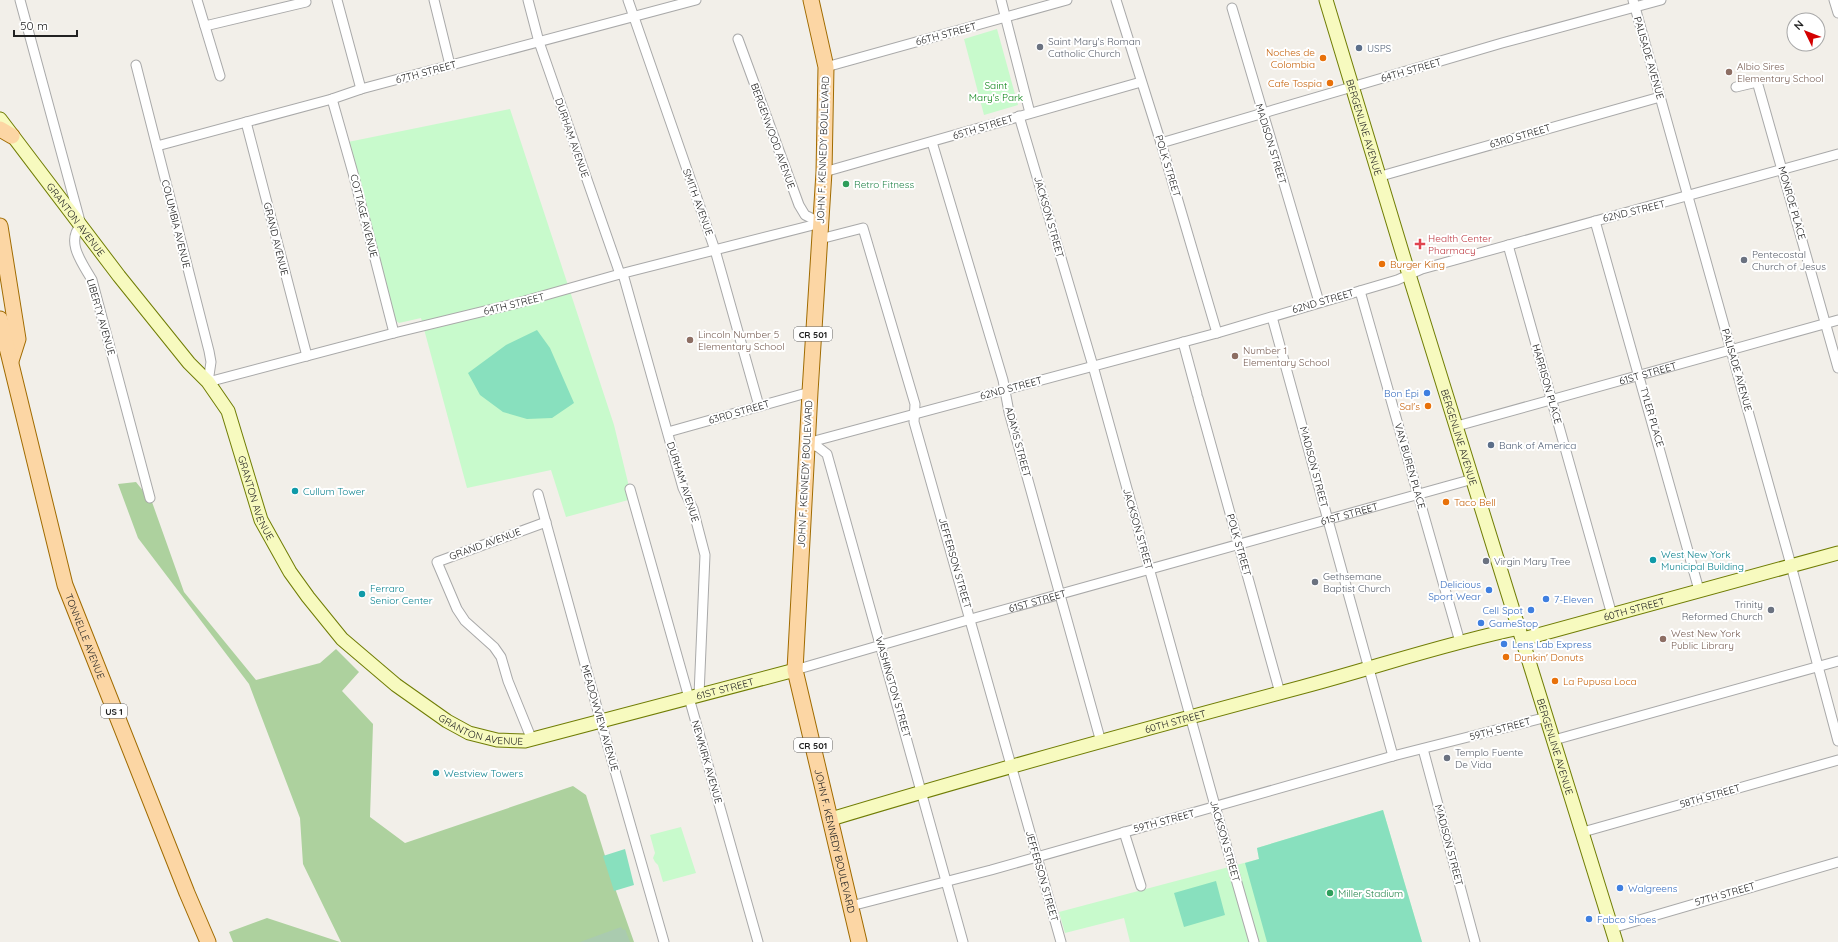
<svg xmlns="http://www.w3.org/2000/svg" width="1838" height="942" viewBox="0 0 1838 942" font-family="Quicksand,sans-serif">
<rect width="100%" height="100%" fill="#f2efe9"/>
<path fill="#add19e" d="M136,482l16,20 32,90 72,88 64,-17 16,-14 23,23 -17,19 31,33 -3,93 35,26 168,-57 13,9 30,96 18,51h-293l-38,-78 -3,-46 -51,-134 -111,-146 -20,-54z
M267,918l73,24h-107l-4,-10z"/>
<path fill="#aacbaf" d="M621,927l2,3 2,-1 5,13h-50z"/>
<path fill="#c8facc" d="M997,29l21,76 -34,10 -20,-76z
M510,109l104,316 18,74 -66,18 -15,-47 -84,18 -46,-170 -22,5 -4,-3 -47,-178z
M1383,810l39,132h-292l-6,-24 -59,15 -6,-21 200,-53 -2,-11z
M681,827l15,46 -33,9 -5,-17 -3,-3 -2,-4 2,-5 -5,-18z"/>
<path fill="#88e0be" d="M537,330l13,18 24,55 -22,15 -25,1 -24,-7 -23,-17 -12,-22 38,-28z
M1383,810l39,132h-155l-22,-79 14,-4 -2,-11z
M625,849l9,36 -20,6 -11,-35z
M1216,881l9,34 -41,12 -10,-34z"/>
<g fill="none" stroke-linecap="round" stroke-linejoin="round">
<g stroke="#a9a9a9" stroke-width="11">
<g id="street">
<path d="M20,0l61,225c-16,17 2,39 11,55l58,218"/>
<path d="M197,0l23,76"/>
<path d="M337,0l24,89"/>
<path d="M434,0l16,65"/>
<path d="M528,0l11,42 81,232"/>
<path d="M628,0l87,250 44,156"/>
<path d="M1001,0l29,113"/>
<path d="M1116,0l45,143 56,190"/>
<path d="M1633,0l155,554 50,187"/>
<path d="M1834,0l4,13"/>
<path d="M1232,8l87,294"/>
<path d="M205,26l101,-24"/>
<path d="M738,39l61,166 6,10 16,8"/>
<path d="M136,65l73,286 2,11 -3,20 186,-49 120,-29 106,-30 201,-51"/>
<path d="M826,67l241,-67"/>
<path d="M1736,87l21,-5 1,3 80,283"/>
<path d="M332,99l21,74 41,160"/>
<path d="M1019,116l74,250 124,447 37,129"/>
<path d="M246,122l61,234"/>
<path d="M932,142l71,238 6,32 92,330"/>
<path d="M1161,143l341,-100 159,-43"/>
<path d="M157,146l175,-47 29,-10 335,-89"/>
<path d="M824,172l317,-90"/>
<path d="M1381,176l279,-79"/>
<path d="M1595,221l104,369"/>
<path d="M820,239l43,-11 52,176 -1,18 147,520"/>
<path d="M1508,245l104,370"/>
<path d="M623,274l60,214 10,21 12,46 -6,140"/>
<path d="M1360,291l100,351"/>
<path d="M1272,317l121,439"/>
<path d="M1183,342l14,52"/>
<path d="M1198,398l82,295"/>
<path id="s1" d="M1457,426l381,-106"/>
<path d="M668,432l142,-40"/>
<path d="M807,443l410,-110 180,-53 25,-11 416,-115"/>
<path d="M807,443l11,4 9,7 136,488"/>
<path d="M630,489l128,453"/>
<path d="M538,494l63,228 63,220"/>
<path id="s2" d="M795,670l176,-51 502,-140"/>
<path d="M532,740l-24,-59 -7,-24 -7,-10 -29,-26 -8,-12 -20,-47 109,-40"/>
<path d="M1554,740l284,-79"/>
<path d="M1423,749l52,193"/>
<path d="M1124,832l17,54"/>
<path d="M1583,832l255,-72"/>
<path d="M851,906l140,-36 402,-114 154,-39"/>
<path d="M1612,928l226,-66"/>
</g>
</g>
<g stroke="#707d05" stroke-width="15">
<g id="secondary">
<path id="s3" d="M1326,0l80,265 210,677"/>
<path id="s4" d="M0,119l119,157 70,87 19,19 20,29 33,109 29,52 18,25 34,42 54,46 51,36 22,12 28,7 28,1 270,-71"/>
<path id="s5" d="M1523,639l315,-86"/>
<path id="s6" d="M831,819c156,-47 313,-90 471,-132 72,-19 144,-44 218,-59"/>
</g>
</g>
<g stroke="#a06b00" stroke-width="17">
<g id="primary">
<path id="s7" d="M811,0l15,67 -2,105 -14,220 -15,278 64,272"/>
<path d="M0,129l12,7"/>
<path d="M0,226l18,113 -7,22"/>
<path id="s8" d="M0,319l65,266 122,308 21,49"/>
</g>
</g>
<use href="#street" stroke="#fff" stroke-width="9"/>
<use href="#secondary" stroke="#f7fabf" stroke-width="13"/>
<use href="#primary" stroke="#fcd6a4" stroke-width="15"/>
</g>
<g fill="#6b7280" stroke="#fff" stroke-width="1.5">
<circle cx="1040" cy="47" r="4"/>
<circle cx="1744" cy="260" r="4"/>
<circle cx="1486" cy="561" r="4"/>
<circle cx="1315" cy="582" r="4"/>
<circle cx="1771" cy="610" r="4"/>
<circle cx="1447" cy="758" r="4"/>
</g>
<g fill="#5c6f8a" stroke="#fff" stroke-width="1.5">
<circle cx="1359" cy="48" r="4"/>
<circle cx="1491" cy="445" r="4"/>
</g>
<g fill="#e8710a" stroke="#fff" stroke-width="1.5">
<circle cx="1323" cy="58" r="4"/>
<circle cx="1330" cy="83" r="4"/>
<circle cx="1382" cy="264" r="4"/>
<circle cx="1428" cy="406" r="4"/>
<circle cx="1446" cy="502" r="4"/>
<circle cx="1506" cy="657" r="4"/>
<circle cx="1555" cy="681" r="4"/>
</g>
<g fill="#8d6e63" stroke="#fff" stroke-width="1.5">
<circle cx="1729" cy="72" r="4"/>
<circle cx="690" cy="340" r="4"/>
<circle cx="1235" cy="356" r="4"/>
<circle cx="1663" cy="639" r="4"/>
</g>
<g fill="#2e9e5b" stroke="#fff" stroke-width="1.5">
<circle cx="846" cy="184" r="4"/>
<circle cx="1330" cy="893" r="4"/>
</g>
<path fill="#e0444e" stroke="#fff" stroke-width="1.5" d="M1418 238h4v4h4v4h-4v4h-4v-4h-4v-4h4z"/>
<g fill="#3f7fe0" stroke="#fff" stroke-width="1.5">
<circle cx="1427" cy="393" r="4"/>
<circle cx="1489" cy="590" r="4"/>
<circle cx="1546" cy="599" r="4"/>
<circle cx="1531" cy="610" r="4"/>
<circle cx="1481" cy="623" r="4"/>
<circle cx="1504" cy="644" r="4"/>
<circle cx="1620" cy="888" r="4"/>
<circle cx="1589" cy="919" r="4"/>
</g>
<g fill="#0f9aa8" stroke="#fff" stroke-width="1.5">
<circle cx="295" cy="491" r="4"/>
<circle cx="1653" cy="560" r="4"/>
<circle cx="362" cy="594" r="4"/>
<circle cx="436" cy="773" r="4"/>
</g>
<g text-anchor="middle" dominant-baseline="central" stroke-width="4" stroke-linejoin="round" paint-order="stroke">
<g fill="#fff" stroke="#646464" stroke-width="1">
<rect x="794" y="327" width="38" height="14" rx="3"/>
<rect x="101" y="704" width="26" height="14" rx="3"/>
<rect x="794" y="738" width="38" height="14" rx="3"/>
</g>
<g font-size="9" font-weight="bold" fill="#222">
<text x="813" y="334">CR 501</text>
<text x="114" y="711">US 1</text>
<text x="813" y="745">CR 501</text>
</g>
<g font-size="10" fill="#222" stroke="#fff">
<text transform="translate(946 34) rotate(-15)">66TH STREET</text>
<text transform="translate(1649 58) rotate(74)">PALISADE AVENUE</text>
<text transform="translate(1411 70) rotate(-16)">64TH STREET</text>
<text transform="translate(426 72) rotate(-15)">67TH STREET</text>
<text transform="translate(983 127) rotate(-17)">65TH STREET</text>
<text stroke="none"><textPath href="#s3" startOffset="133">BERGENLINE AVENUE</textPath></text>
<text transform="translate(773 136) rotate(70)">BERGENWOOD AVENUE</text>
<text transform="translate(1520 136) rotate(-16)">63RD STREET</text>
<text transform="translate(572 138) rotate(71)">DURHAM AVENUE</text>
<text transform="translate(1271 144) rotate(73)">MADISON STREET</text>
<text transform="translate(823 150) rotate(-88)">JOHN F. KENNEDY BOULEVARD</text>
<text transform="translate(1168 166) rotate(73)">POLK STREET</text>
<text transform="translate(698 202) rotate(70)">SMITH AVENUE</text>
<text transform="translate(1792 203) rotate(74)">MONROE PLACE</text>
<text transform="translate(1634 211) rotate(-14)">62ND STREET</text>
<text transform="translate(364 216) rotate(76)">COTTAGE AVENUE</text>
<text transform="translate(1049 217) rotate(74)">JACKSON STREET</text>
<text stroke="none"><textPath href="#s4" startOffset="126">GRANTON AVENUE</textPath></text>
<text transform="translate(176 224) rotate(76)">COLUMBIA AVENUE</text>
<text transform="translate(276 239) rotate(76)">GRAND AVENUE</text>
<text transform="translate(1323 301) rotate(-16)">62ND STREET</text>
<text transform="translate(514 304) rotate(-14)">64TH STREET</text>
<text transform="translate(101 317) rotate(74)">LIBERTY AVENUE</text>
<text transform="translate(1737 370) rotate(74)">PALISADE AVENUE</text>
<text stroke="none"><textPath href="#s1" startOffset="198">61ST STREET</textPath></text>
<text transform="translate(1547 384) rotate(74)">HARRISON PLACE</text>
<text transform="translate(1011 388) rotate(-15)">62ND STREET</text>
<text transform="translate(739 412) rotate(-16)">63RD STREET</text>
<text transform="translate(1652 417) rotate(74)">TYLER PLACE</text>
<text stroke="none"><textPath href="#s3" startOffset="457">BERGENLINE AVENUE</textPath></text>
<text transform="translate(1018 442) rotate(75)">ADAMS STREET</text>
<text transform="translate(1410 466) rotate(74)">VAN BUREN PLACE</text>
<text transform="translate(1314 467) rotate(75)">MADISON STREET</text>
<text transform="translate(805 474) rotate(-87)">JOHN F. KENNEDY BOULEVARD</text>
<text transform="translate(683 482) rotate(72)">DURHAM AVENUE</text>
<text stroke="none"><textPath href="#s4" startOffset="462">GRANTON AVENUE</textPath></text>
<text stroke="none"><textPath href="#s2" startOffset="576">61ST STREET</textPath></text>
<text transform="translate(1138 529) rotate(74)">JACKSON STREET</text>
<text transform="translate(485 544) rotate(-20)">GRAND AVENUE</text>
<text transform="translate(1239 545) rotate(74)">POLK STREET</text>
<text transform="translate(955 563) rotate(74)">JEFFERSON STREET</text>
<text stroke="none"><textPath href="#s2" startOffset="252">61ST STREET</textPath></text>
<text stroke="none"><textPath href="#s5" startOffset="115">60TH STREET</textPath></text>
<text stroke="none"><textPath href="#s8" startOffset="329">TONNELLE AVENUE</textPath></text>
<text transform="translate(893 687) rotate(74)">WASHINGTON STREET</text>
<text stroke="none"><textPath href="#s4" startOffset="1051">61ST STREET</textPath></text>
<text transform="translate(600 718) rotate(74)">MEADOWVIEW AVENUE</text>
<text stroke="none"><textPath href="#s6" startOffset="358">60TH STREET</textPath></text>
<text stroke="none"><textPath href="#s4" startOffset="798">GRANTON AVENUE</textPath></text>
<text transform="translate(1500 729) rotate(-15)">59TH STREET</text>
<text stroke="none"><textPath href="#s3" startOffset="781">BERGENLINE AVENUE</textPath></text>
<text transform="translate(707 762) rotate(74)">NEWKIRK AVENUE</text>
<text transform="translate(1710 796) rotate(-16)">58TH STREET</text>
<text transform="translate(1164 821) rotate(-15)">59TH STREET</text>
<text stroke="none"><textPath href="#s7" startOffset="848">JOHN F. KENNEDY BOULEVARD</textPath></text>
<text transform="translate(1225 841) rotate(74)">JACKSON STREET</text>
<text transform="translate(1449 845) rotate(75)">MADISON STREET</text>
<text transform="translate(1042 876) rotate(74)">JEFFERSON STREET</text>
<text transform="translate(1725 894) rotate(-16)">57TH STREET</text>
</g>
<g font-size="10" fill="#5b616d" stroke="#fff" text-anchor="start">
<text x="1048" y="41">Saint Mary's Roman<tspan x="1048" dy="12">Catholic Church</tspan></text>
<text x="1752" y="254">Pentecostal<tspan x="1752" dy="12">Church of Jesus</tspan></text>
<text x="1494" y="561">Virgin Mary Tree</text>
<text x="1323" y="576">Gethsemane<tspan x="1323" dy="12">Baptist Church</tspan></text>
<text x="1763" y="604" text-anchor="end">Trinity<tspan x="1763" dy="12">Reformed Church</tspan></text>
<text x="1455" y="752">Templo Fuente<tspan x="1455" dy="12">De Vida</tspan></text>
</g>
<g font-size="10" fill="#4e5e75" stroke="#fff" text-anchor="start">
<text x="1367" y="48">USPS</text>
<text x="1499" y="445">Bank of America</text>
</g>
<g font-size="10" fill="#c56008" stroke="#fff" text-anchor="start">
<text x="1315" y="52" text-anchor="end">Noches de<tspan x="1315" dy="12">Colombia</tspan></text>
<text x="1322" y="83" text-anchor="end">Cafe Tospia</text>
<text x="1390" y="264">Burger King</text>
<text x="1420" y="406" text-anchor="end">Sal's</text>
<text x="1454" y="502">Taco Bell</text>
<text x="1514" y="657">Dunkin' Donuts</text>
<text x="1563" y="681">La Pupusa Loca</text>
</g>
<g font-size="10" fill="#785e54" stroke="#fff" text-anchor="start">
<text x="1737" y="66">Albio Sires<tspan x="1737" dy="12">Elementary School</tspan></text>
<text x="698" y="334">Lincoln Number 5<tspan x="698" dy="12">Elementary School</tspan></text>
<text x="1243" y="350">Number 1<tspan x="1243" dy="12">Elementary School</tspan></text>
<text x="1671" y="633">West New York<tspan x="1671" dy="12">Public Library</tspan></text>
</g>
<g font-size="10" fill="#0c8416" stroke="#fff">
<text x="996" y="85">Saint<tspan x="996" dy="12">Mary's Park</tspan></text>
</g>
<g font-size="10" fill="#27864d" stroke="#fff" text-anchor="start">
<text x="854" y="184">Retro Fitness</text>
<text x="1338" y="893">Miller Stadium</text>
</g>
<g font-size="10" fill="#be3a42" stroke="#fff" text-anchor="start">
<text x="1428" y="238">Health Center<tspan x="1428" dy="12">Pharmacy</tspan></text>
</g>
<g font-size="10" fill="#366cbe" stroke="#fff" text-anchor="start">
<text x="1419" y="393" text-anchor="end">Bon Épi</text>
<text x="1481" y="584" text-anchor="end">Delicious<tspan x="1481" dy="12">Sport Wear</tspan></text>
<text x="1554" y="599">7-Eleven</text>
<text x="1523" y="610" text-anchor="end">Cell Spot</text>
<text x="1489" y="623">GameStop</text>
<text x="1512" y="644">Lens Lab Express</text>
<text x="1628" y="888">Walgreens</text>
<text x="1597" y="919">Fabco Shoes</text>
</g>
<g font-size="10" fill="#0d838f" stroke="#fff" text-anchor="start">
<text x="303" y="491">Cullum Tower</text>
<text x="1661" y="554">West New York<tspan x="1661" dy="12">Municipal Building</tspan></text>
<text x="370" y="588">Ferraro<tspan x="370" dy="12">Senior Center</tspan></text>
<text x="444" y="773">Westview Towers</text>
</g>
</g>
<g transform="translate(1806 32) rotate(313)"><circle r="19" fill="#ffffff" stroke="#a7a7a7"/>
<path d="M0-3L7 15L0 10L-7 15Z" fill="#d40000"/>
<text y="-6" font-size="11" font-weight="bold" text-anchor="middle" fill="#222222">N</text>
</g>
<path d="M14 30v6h63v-6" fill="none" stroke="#222222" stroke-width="2"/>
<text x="20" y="30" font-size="12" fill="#222222" stroke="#ffffff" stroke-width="3" paint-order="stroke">50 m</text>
</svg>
